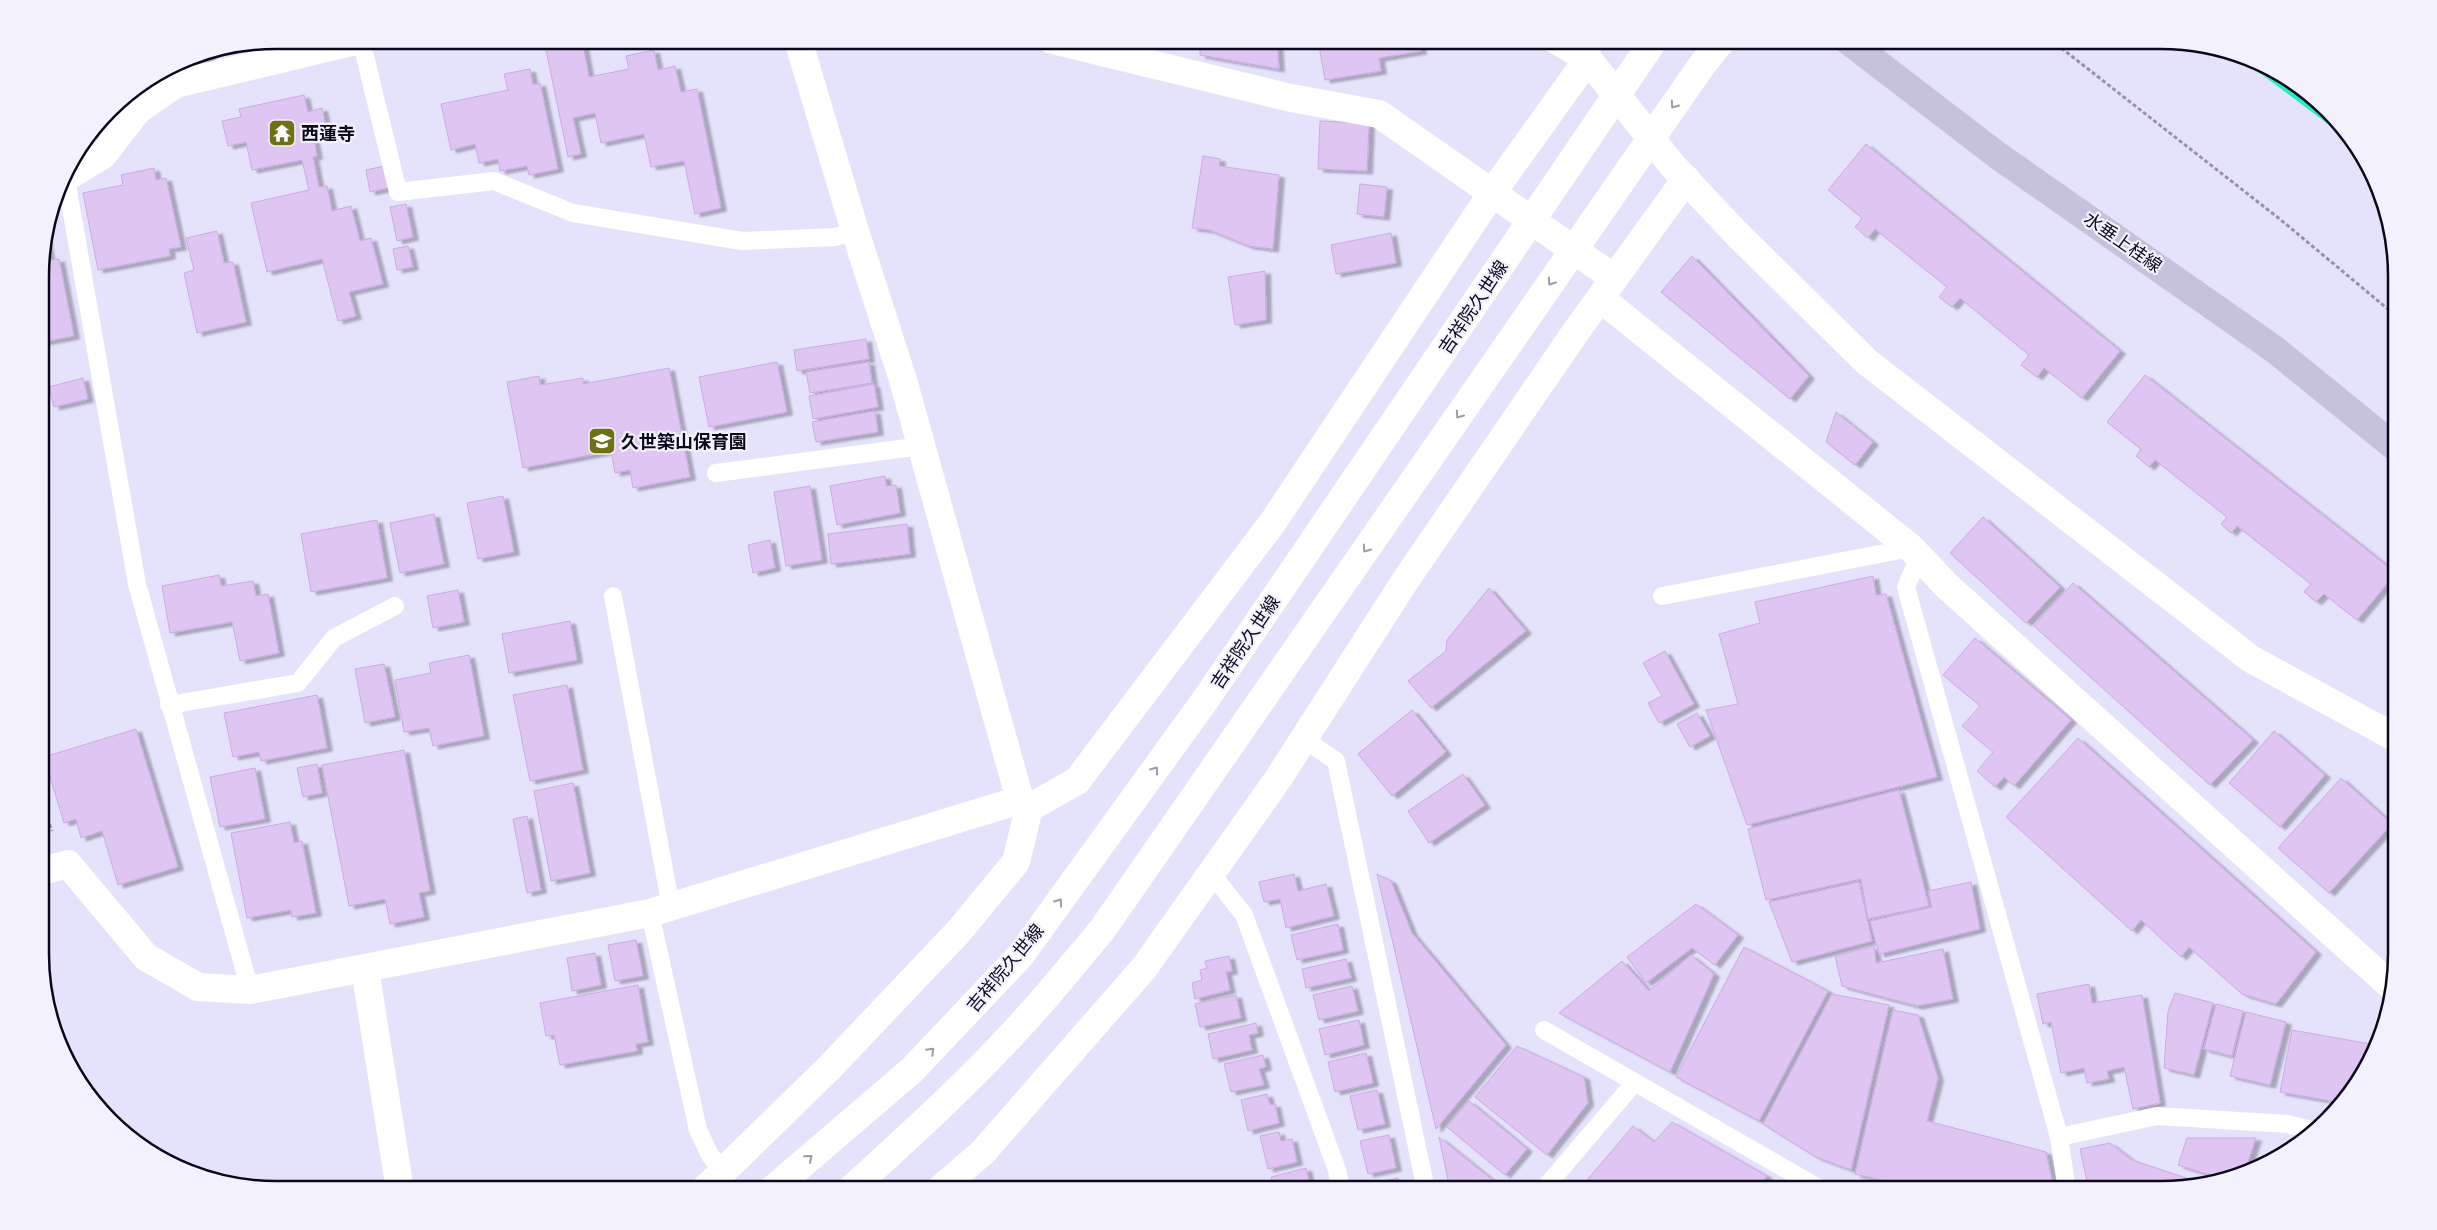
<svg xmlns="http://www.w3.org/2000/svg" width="2437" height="1230" viewBox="0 0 2437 1230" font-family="'PT Sans','Noto Sans JP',sans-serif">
<defs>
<filter id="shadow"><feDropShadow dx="5.5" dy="3" stdDeviation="1" flood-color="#0004"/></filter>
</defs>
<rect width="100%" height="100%" fill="#e5e2fc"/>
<path fill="#1df0bf" d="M2240,58l26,6 83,68 7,13z"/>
<path fill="#dfc6f2" stroke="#cbaae4" filter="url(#shadow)" d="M544,40h38l7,37 40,-8 -3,-13 28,-6 4,20 17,-4 6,26 16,-3 24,119 -26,6 -11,-53 -33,6 -7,-33 -43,9 -6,-30 -22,5 8,36 -13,3z
M1136,40h54v3z
M1200,40h77l2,29 -79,-14z
M1318,40h101l2,11 -42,7 2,13 -56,9z
M209,53l1,5 -35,6 10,-6z
M530,69l3,16 7,-2 18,86 -29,6 -2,-9 -27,5 -2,-12 -19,4 -4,-19 -24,6 -10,-46 67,-14 -4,-16z
M304,95l4,17 14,-4 5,24 -14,3 4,21 -4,1 6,30 8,-1 5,25 19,-5 9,35 11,-3 12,46 -34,8 7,24 -18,5 -16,-62 -55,13 -16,-69 58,-13 -7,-30 -50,10 -6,-28 -18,4 -6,-25 19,-4 -2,-8z
M1320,121l49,2 -2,48 -49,-2z
M1866,144l254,207 -38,47 -38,-30 -7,9 -16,-12 8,-10 -69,-57 -8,9 -13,-10 8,-10 -72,-58 -7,9 -13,-11 7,-9 -34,-28z
M1203,156l17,3 -1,7 60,9 -6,74 -24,-3 -40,-16 -17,-2z
M384,166l4,22 -18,4 -4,-22z
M154,168l2,12 10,-2 15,69 -12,2 1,7 -72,14 -15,-77 40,-8 -2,-10z
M1360,184l27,3 -3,30 -27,-3z
M406,204l7,33 -16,4 -7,-34z
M217,231l7,32 9,-1 13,60 -49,11 -13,-60 10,-3 -8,-32z
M1391,233l5,30 -60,11 -5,-29z
M46,239l4,21 9,-1 15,77 -31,6 -2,-11v-71z
M408,246l5,21 -16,3 -4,-21z
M1692,256l117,120 -19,23 -129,-107z
M1265,271l1,49 -31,5 -7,-48z
M866,339l3,20 -72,12 -3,-21z
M777,362l10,50 -78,15 -10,-50z
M869,362l3,21 -62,10 -4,-21z
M669,368l21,109 -57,11 -3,-18 -15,3 -4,-22 -88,17 -16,-86 32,-6 1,9 43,-7v6z
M2145,375l251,198 -39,47 -33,-26 -8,8 -12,-10 7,-8 -74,-58 -6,7 -10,-9 6,-7 -72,-57 -6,7 -13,-11 5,-7 -34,-27z
M83,378l5,21 -34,8 -5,-20z
M874,384l4,23 -65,12 -4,-23z
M875,411l3,21 -62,10 -4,-20z
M1836,412l37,30 -18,23 -29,-23z
M885,476l1,10 10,-1 4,28 -63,12 -7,-39z
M810,486l12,74 -36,6 -12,-74z
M503,496l11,56 -36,7 -11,-56z
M434,514l10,50 -44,9 -10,-50z
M1983,517l77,70 -34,36 -76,-70z
M377,520l10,58 -76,14 -10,-58z
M907,524l3,30 -79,10 -3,-30z
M770,540l5,28 -22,5 -5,-28z
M219,575l2,11 32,-5 3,15 12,-2 11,59 -39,8 -8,-39 -62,11 -8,-47z
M1873,576l3,19 10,-1 51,183 -190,48 -41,-115 32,-6 -19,-70 41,-11 -5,-21z
M2073,583l180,157 -43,45 -176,-159z
M1489,588l37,43 -95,77 -23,-27 38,-30 1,-11z
M458,590l6,32 -31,6 -6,-32z
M570,621l7,39 -68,13 -7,-39z
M1975,638l96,82 -57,66 -10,-9 -9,10 -18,-16 16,-19 -31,-26 18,-20 -37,-31z
M1665,651l29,53 -35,19 -11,-20 14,-7 -19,-33z
M469,655l15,81 -51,10 -4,-18 -25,4 -9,-52 36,-7 -2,-10z
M384,664l11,53 -30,6 -10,-54z
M567,685l16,85 -53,11 -17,-86z
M317,695l10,53 -66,13 -2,-9 -26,5 -9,-44z
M1412,710l34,42 -54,44 -34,-42z
M1697,713l13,23 -20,11 -13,-23z
M136,729l42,138 -60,18 -16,-54 -21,7 -5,-19 -12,4 -20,-66z
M2274,731l51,44 -45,52 -51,-44z
M2078,738l238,214 -40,52 -34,-10 -53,-47 -8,10 -40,-37 -9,11 -126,-114z
M404,750l26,141 -11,2 5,24 -34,7 -5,-25 -36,7 -27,-141z
M317,764l5,29 -19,4 -6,-29z
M255,768l10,51 -45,8 -10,-50z
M1463,774l22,31 -56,38 -21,-32z
M2341,778l51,46 -63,69 -51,-45z
M573,783l17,90 -39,8 -17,-90z
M1899,790l30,116 -61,13 -7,-40 -95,21 -18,-71z
M527,816l14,74 -14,3 -14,-74z
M290,822l4,21 8,-2 14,72 -24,4 -1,-7 -44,8 -16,-85z
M1294,874l4,17 28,-7 8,32 -48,12 -6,-29 -16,3 -5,-20z
M1377,874l14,7 21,52 94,112 -70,84z
M1859,882l13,59 -80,21 -23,-60z
M1971,882l9,47 -101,25 -9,-33 62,-14 -4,-16z
M1696,904l42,31 -23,30 -23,-17 -46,35 -19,-26z
M1338,924l5,26 -46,10 -6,-25z
M636,940l7,36 -28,5 -7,-36z
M1874,946l2,17 67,-14 10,50 -36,7 -75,-20 -7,-30z
M1744,947l84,44 -69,130 -83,-44z
M595,953l6,32 -29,6 -5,-33z
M1691,955l23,19 -44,98 -111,-59 63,-52 27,30z
M1229,956l3,15 -6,1 4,18 -35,9 -3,-16 10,-3 -2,-10 7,-2 -2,-7z
M1346,959l5,19 -45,10 -4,-19z
M2089,984l3,19 50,-8 18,108 -27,6 -9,-42 -17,4 2,8 -22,4 -3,-15 -23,5 -10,-51 -8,2 -6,-30z
M638,985l10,57 -12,2 1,7 -77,14 -6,-30 -8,1 -6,-33z
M1352,986l6,25 -39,9 -6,-25z
M2175,993l38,10 -19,72 -30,-7 4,-57z
M1832,994l57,11 -38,165 -35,-13 -53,-33z
M1236,995l5,23 -41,9 -5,-23z
M2216,1004l27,7 -11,45 -28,-7z
M1893,1010l25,5 20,63 -11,43 119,31 8,38h-131l-68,-16z
M2246,1012l40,10 -16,63 -40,-9z
M1359,1020l5,25 -39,10 -6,-26z
M1256,1023l2,10 -9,2 3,15 -39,9 -5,-25z
M2292,1030l84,15 -3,14 -35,51 -9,8h-2l4,-17 -51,-9z
M1517,1046l67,31 4,26 -41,52 -72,-58z
M1366,1053l7,30 -38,9 -7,-30z
M1263,1055l3,12 -7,2 5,16 -33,7 -7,-28z
M1377,1090l8,34 -27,6 -8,-34z
M1267,1094l3,11 5,-1 4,19 -31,8 -7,-31z
M1469,1101l58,48 -22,26 -58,-48z
M1672,1122l95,54 -11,14h-170l-4,-4 51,-60 21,16z
M1279,1132l2,9 11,-2 5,23 -29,7 -8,-33z
M1389,1135l7,33 -28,6 -8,-33z
M1439,1137l66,53h-55z
M2187,1138h69l-12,36 -18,6 -48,-15z
M2110,1143l22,17 72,24 -27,6h-88l-9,-41z
M1306,1168l4,17 -2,5h-34l-3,-13z
M1398,1178l3,12h-24l-2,-7z"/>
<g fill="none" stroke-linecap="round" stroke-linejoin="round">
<path stroke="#9692aa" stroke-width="3" stroke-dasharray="4 2.5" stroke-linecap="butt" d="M2051,40l230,180 114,95
M42,806l10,25"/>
<path stroke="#fff" stroke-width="18" d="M361,40l37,152 96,-11 79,32 169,28 93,-4 20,-6
M66,179l71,405 113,406
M716,473l206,-27
M1919,557l-13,30 153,550 8,53
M613,596l58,311
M1662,596l249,-48
M169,705l129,-22 36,-45 61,-32
M1304,739l32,22 90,429
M1211,873l33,42 93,255 4,20
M650,913l48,217 12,25 12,16
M1544,1030l278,160
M2059,1137l98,-21 131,8 26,7
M1543,1190l92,-108"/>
<path stroke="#fff" stroke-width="28" d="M798,40l57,191 48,149 117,420
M1052,40l239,58 88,16 235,164
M1584,42l4,17 84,106 64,68 131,129 384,297 145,79
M62,180l41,-25 35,-45 38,-26 184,-44
M1600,298l311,250 36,38 443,399
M42,871l26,-7 78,93 52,30 52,3 400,-77 370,-113 9,8
M365,969l35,221
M704,1190l126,-123 129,-136 57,-69 13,-54 48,-27 196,-259 219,-329 96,-134 -32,-19
M939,1190l44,-38 161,-184 134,-189 127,-198 172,-251 109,-151"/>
<path stroke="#fff" stroke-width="28" d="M772,1190l140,-120 108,-114 186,-257 448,-659
M850,1190c64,-58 129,-117 186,-182 22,-25 44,-52 66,-78l600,-865 20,-25"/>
<path stroke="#c6c2dd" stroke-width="28" d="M1847,40l150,115 277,194 122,99"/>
</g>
<defs><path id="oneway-chevron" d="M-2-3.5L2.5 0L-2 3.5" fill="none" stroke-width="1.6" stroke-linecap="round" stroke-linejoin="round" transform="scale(1.25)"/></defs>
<g stroke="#9e9ca4">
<use href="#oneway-chevron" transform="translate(1674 105) rotate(125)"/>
<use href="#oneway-chevron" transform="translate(1551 282) rotate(125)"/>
<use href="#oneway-chevron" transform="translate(1459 415) rotate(125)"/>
<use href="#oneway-chevron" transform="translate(1366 549) rotate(125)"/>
<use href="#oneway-chevron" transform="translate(1155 770) rotate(-54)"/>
<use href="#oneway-chevron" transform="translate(1059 902) rotate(-54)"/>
<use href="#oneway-chevron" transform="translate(931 1051) rotate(-45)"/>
<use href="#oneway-chevron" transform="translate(809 1158) rotate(-41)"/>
</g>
<defs>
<g id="temple-square" transform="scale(1.4375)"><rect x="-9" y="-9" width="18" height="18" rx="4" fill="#6f7115" stroke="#f3f1fe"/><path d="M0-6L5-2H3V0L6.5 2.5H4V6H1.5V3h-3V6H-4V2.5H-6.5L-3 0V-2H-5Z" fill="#fff"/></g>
<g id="school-square" transform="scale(1.4375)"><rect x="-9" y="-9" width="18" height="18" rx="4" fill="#6f7115" stroke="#f3f1fe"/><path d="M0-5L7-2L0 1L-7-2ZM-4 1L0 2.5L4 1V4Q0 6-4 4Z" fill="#fff"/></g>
</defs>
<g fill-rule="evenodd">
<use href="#temple-square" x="282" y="133"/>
<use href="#school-square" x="602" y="441"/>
</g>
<g text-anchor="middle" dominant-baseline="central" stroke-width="4.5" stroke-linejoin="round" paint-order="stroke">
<g font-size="18" font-weight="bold" fill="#0c081c" stroke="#f3f1fe" text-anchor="start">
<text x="301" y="133">西蓮寺</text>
<text x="621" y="441">久世築山保育園</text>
</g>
<g font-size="18" fill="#0c081c" stroke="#f3f1fe">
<text transform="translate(2123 242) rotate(35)">水垂上桂線</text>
<text transform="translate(1473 307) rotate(-56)">吉祥院久世線</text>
<text transform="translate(1245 642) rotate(-56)">吉祥院久世線</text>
<text transform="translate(1005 968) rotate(-50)">吉祥院久世線</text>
</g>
</g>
<path d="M0 0H2437V1230H0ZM276 49H2161A227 227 0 0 1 2388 276V954A227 227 0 0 1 2161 1181H276A227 227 0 0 1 49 954V276A227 227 0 0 1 276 49Z" fill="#f3f1fe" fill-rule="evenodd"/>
<path fill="none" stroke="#0c081c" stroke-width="2.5" d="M276 49H2161A227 227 0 0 1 2388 276V954A227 227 0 0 1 2161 1181H276A227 227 0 0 1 49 954V276A227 227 0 0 1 276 49Z"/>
</svg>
